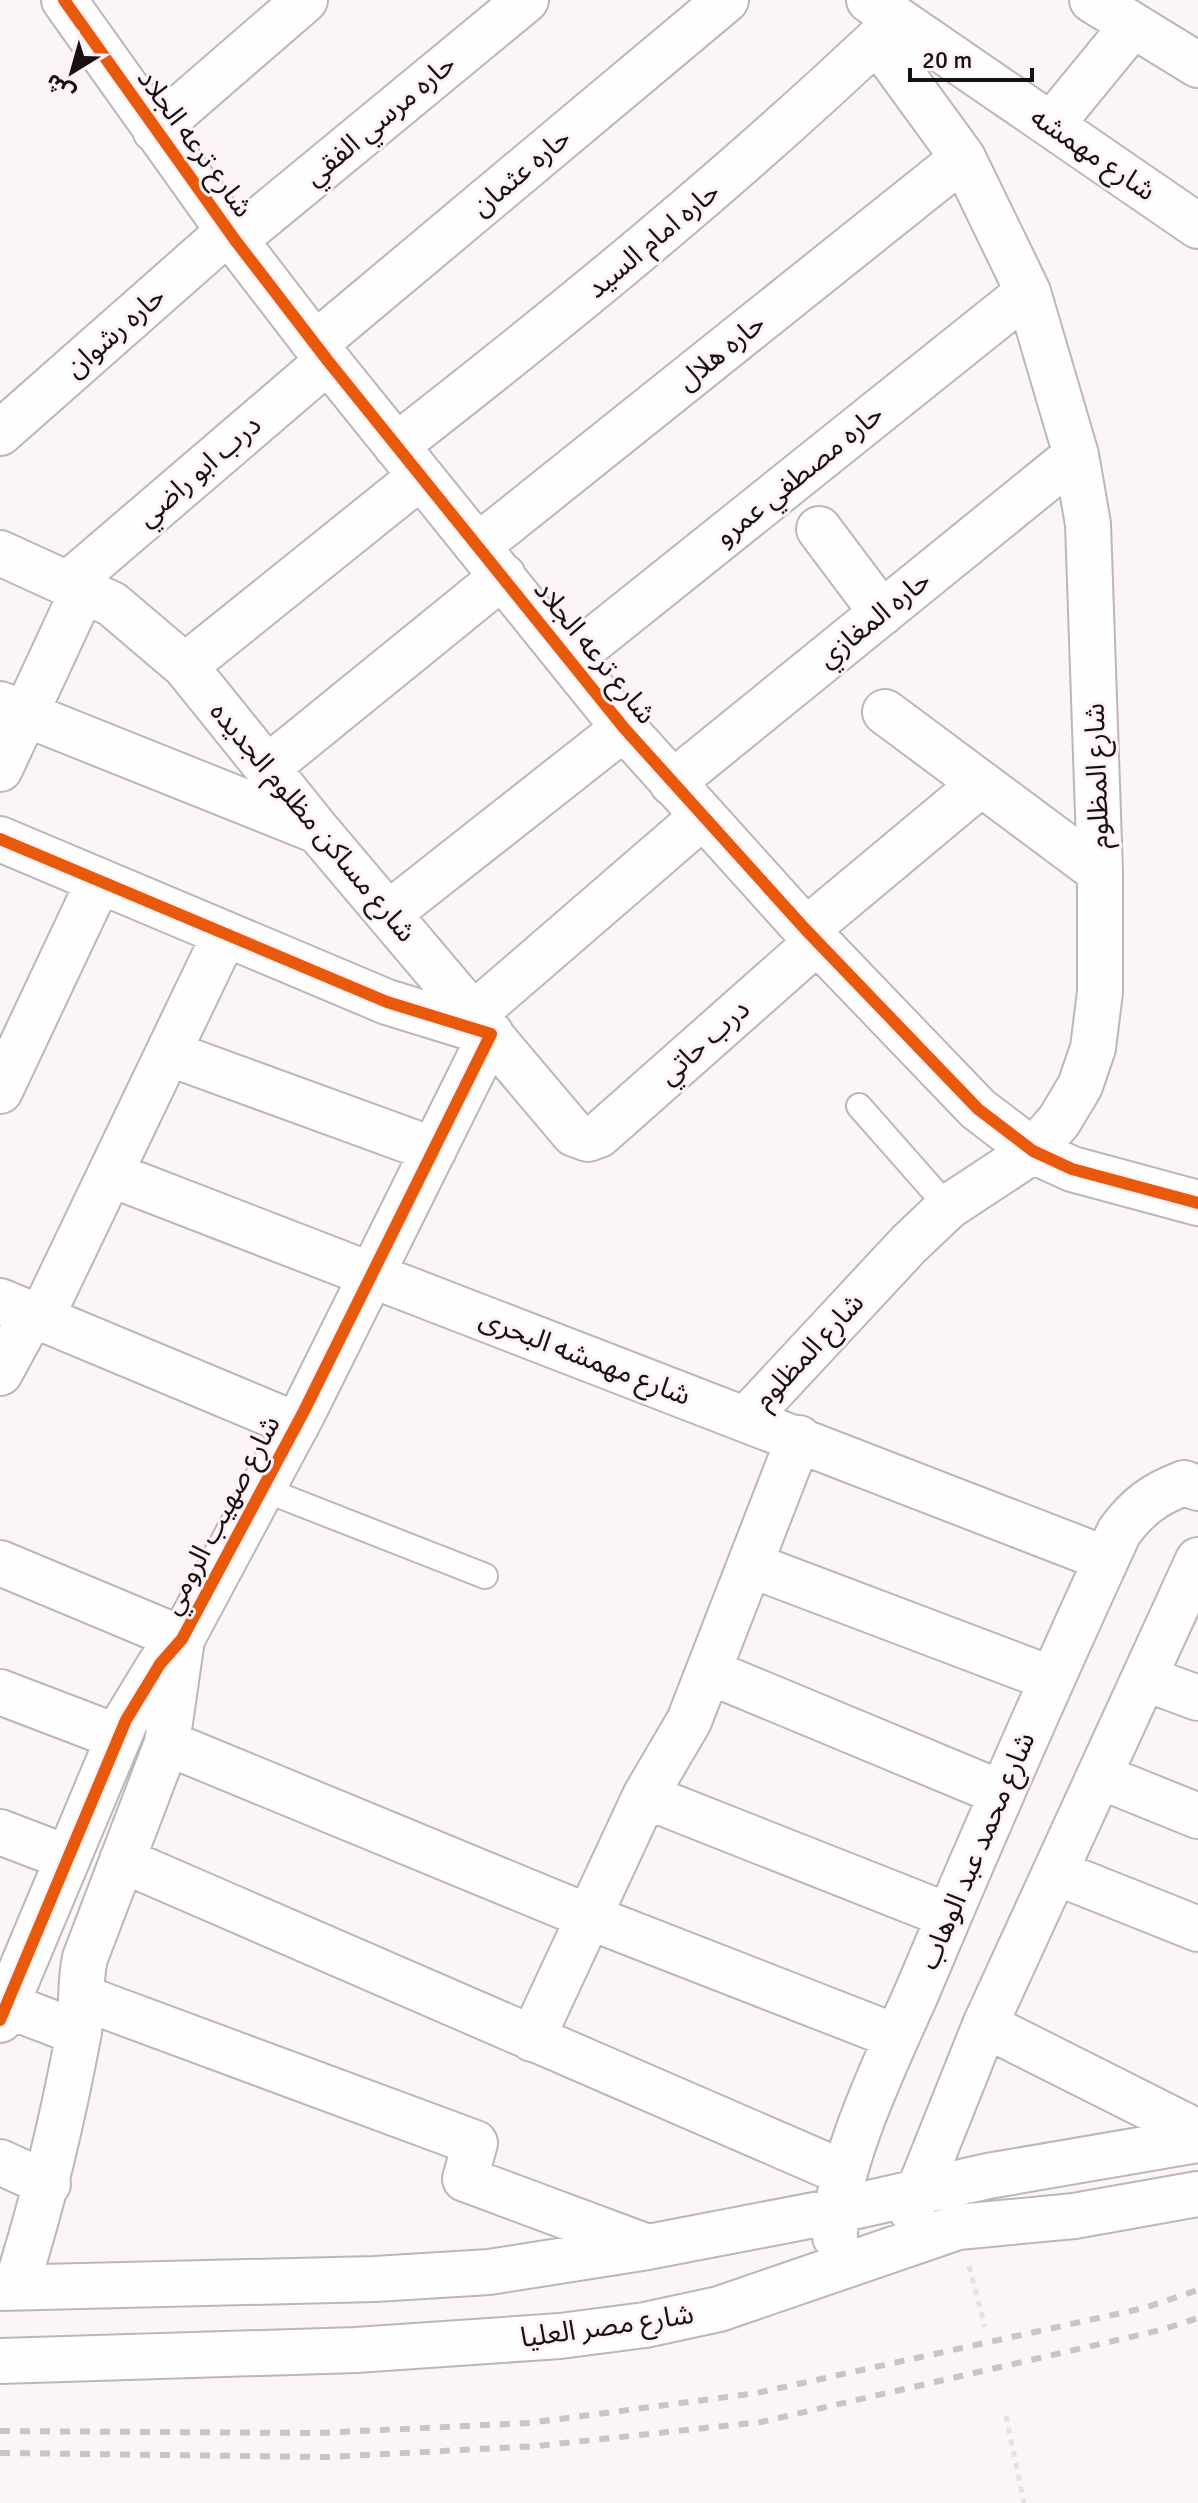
<svg xmlns="http://www.w3.org/2000/svg" width="1198" height="2503" viewBox="0 0 1198 2503" font-family="Signika,'Noto Sans Arabic',sans-serif">
<rect width="100%" height="100%" fill="#fcf5f8"/>
<g fill="none" stroke-linecap="round" stroke-linejoin="round">
<g stroke="#bcb6b9" stroke-width="28">
<path id="lane" d="M859,1106l89,101
M263,1489l222,87"/>
</g>
<g stroke="#bcb6b9" stroke-width="48">
<path id="street" d="M64,0l171,240 93,121 296,367 182,202 172,179 55,42 39,18 126,34
M869,0l329,226
M1092,0l106,65
M1051,125l82,-100
M155,130l150,-130
M235,240l291,-240
M315,344l411,-344
M0,433l229,-202
M396,446c173,-135 342,-273 501,-425
M819,529l63,84
M478,546l485,-388
M0,553l112,51 73,62 133,165 256,303 14,5 11,-4 218,-193
M70,582l258,-221
M571,658l457,-366
M185,666l235,-189
M0,704l315,126
M885,712l215,160
M268,767l235,-191
M0,769l84,-181
M672,783l404,-328
M0,839l387,163 104,32 -187,377 -122,228 -22,25 -34,56 -126,300
M388,914l236,-186
M806,930l175,-146
M474,1014l228,-197
M168,1053l266,97
M0,1091l99,-210
M110,1174l996,385
M0,1301l297,124
M41,1318l184,-384
M0,1373l32,-59
M747,1418l162,-174 39,-37 85,-56 26,-30 21,-35 13,-38 7,-56v-120l-12,-348 -12,-69 -48,-163 -65,-134 -86,-118
M0,1563l182,76
M751,1565l301,114
M710,1672l291,121
M1144,1678l54,20
M0,1692l118,45
M167,1743l422,174 308,120
M1099,1776l99,40
M645,1796l304,120
M0,1832l68,26
M122,1860l722,313
M1055,1872l143,57
M81,1997l394,146 -10,36 180,67
M6,2005l73,28
M985,2025l213,107
M532,2039l113,-243 44,-75 110,-283
M0,2162l48,22
M911,2210l74,-185 213,-465
M835,2237c-1,-70 53,-179 82,-245 65,-155 132,-308 202,-460 19,-26 36,-38 65,-49l14,5
M16,2287c26,-82 46,-165 62,-250 5,-26 1,-53 7,-79l82,-215 15,-104
M0,2288l375,-9 114,-7 159,-25 187,-36 153,-35 210,-36
M0,2361l356,-11 204,-14 85,-11 74,-16 239,-82 116,-11 124,-22"/>
</g>
<path stroke="#e3e1e2" stroke-width="5" stroke-dasharray="6 6" stroke-linecap="butt" d="M969,2266l16,61
M1006,2416l18,87"/>
<use href="#lane" stroke="#fffefe" stroke-width="24"/>
<use href="#street" stroke="#fffefe" stroke-width="44"/>
<path stroke="#c7c5c6" stroke-width="6" stroke-dasharray="10 10" stroke-linecap="butt" d="M0,2431l319,2 210,-10 228,-30 387,-85 54,-18
M0,2453l329,4 208,-11 224,-24 400,-92 37,-12"/>
<g stroke="#fff2f7" stroke-width="17">
<path id="cycleway" d="M64,0l171,240 93,121 296,367 182,202 172,179 55,42 39,18 126,34
M0,839l387,163 104,32 -187,377 -122,228 -22,25 -34,56 -126,300"/>
</g>
<use href="#cycleway" stroke="#e8590c" stroke-width="12"/>
</g>
<g text-anchor="middle" dominant-baseline="central" stroke-width="6" stroke-linejoin="round" paint-order="stroke">
<g font-size="28" fill="#171113" stroke="#fff2f7">
<text transform="translate(380 120) rotate(-40)">حاره مرسي الفقي</text>
<text transform="translate(195 143) rotate(54)">شارع ترعه الجلاد</text>
<text transform="translate(1093 154) rotate(34)">شارع مهمشه</text>
<text transform="translate(521 172) rotate(-40)">حاره عثمان</text>
<text transform="translate(653 240) rotate(-40)">حاره امام السيد</text>
<text transform="translate(115 332) rotate(-41)">حاره رشوان</text>
<text transform="translate(721 352) rotate(-39)">حاره هلال</text>
<text transform="translate(199 471) rotate(-41)">درب ابو راضي</text>
<text transform="translate(799 475) rotate(-39)">حاره مصطفي عمرو</text>
<text transform="translate(874 619) rotate(-39)">حاره المغازي</text>
<text transform="translate(595 652) rotate(51)">شارع ترعه الجلاد</text>
<text transform="translate(1097 776) rotate(-92)">شارع المظلوم</text>
<text transform="translate(313 822) rotate(50)">شارع مساكن مظلوم الجديده</text>
<text transform="translate(704 1042) rotate(-42)">درب حاتي</text>
<text transform="translate(809 1351) rotate(-47)">شارع المظلوم</text>
<text transform="translate(585 1357) rotate(21)">شارع مهمشه البحرى</text>
<text transform="translate(221 1515) rotate(-62)">شارع صهيب الرومي</text>
<text transform="translate(977 1851) rotate(-67)">شارع محمد عبد الوهاب</text>
<text transform="translate(607 2326) rotate(-8)">شارع مصر العليا</text>
</g>
</g>
<g transform="translate(72 72) rotate(217)" stroke="#fff2f7" stroke-width="6" paint-order="stroke">
<path d="M0-6L14 30L0 20L-14 30Z" fill="#171113"/>
<text y="-12" font-size="22" font-weight="bold" text-anchor="middle" fill="#171113">ش</text>
</g>
<path d="M910 68v12h122v-12" fill="none" stroke="#171113" stroke-width="4"/>
<text x="922" y="68" font-size="24" fill="#171113" stroke="#fff2f7" stroke-width="6" paint-order="stroke">20 m</text>
</svg>
